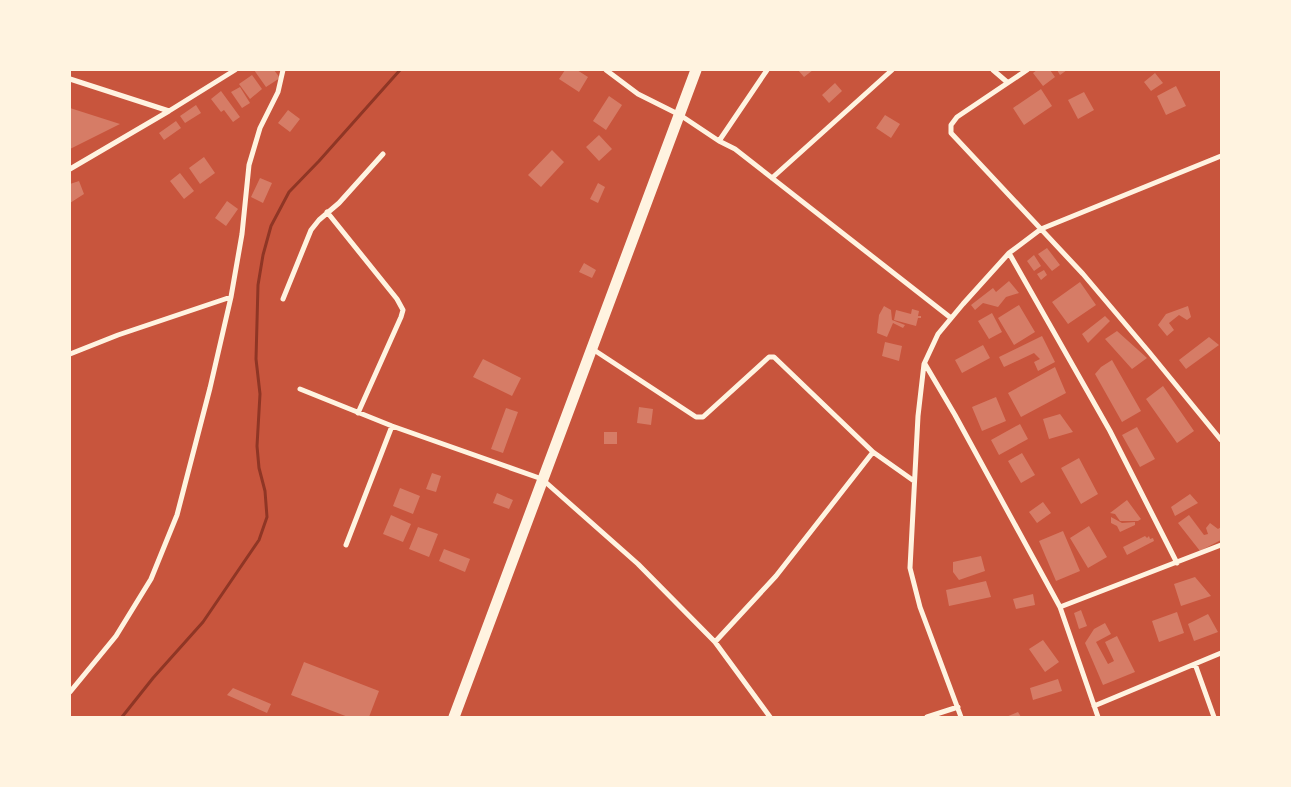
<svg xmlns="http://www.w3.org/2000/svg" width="1291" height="787" viewBox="0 0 1291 787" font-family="'Fira Sans',sans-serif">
<rect width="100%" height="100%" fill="#c8553d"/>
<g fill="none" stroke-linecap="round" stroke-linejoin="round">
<path stroke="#8f3625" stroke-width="3" d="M122,717l31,-39 50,-56 56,-82 8,-23 -2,-26 -6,-23 -2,-22 3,-52 -4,-35 2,-74 5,-30 8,-29 18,-34 30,-31 81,-91"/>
</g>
<path fill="#d67c66" d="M254,70h20l6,8 -14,9z
M565,70h12l11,7 -9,15 -20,-13z
M798,70h15l-9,7z
M1037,70h13l5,7 -12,9 -10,-13z
M1057,70h10l-7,5z
M1155,73l8,10 -12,8 -7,-9z
M252,75l10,14 -12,10 -11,-15z
M835,83l7,8 -13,12 -7,-8z
M1176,86l10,20 -20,9 -9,-19z
M240,87l10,16 -8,5 -11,-16z
M1041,89l11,17 -28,19 -11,-17z
M221,91l19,26 -7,5 -9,-12 -3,2 -10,-13z
M1084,92l10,18 -16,9 -10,-19z
M609,96l13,9 -16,25 -13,-9z
M196,105l5,8 -16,10 -5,-7z
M70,108l50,16 -50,25z
M288,110l12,9 -10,13 -12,-9z
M885,115l15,9 -9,14 -15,-10z
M176,121l5,7 -17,12 -5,-7z
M599,135l13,14 -13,12 -13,-14z
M552,150l12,12 -23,25 -13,-12z
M204,157l11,16 -15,11 -11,-16z
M180,173l14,18 -10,8 -14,-18z
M260,178l12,5 -9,20 -12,-6z
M79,181l5,13 -14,9v-19z
M598,183l7,4 -7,16 -8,-4z
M227,201l11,8 -12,17 -11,-8z
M1047,248l13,17 -8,6 -14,-17z
M1034,255l7,11 -7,5 -7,-10z
M584,263l12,7 -4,8 -13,-6z
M1044,270l3,5 -6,5 -4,-6z
M1009,281l10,12 -13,4 -8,10 -15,-4 -8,7 -4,-5 22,-17 3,4z
M1080,282l16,23 -28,19 -16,-22z
M1019,305l16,27 -21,13 -16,-27z
M884,306l7,4 1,10 13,5 -2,3 -10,-5 -6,14 -10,-4 2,-18z
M1188,306l3,11 -4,3 -8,-5 -10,8 5,7 -7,6 -9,-11 8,-11z
M912,309l7,2 -1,5h3v2h-3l-2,8 -22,-6 2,-10 15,4z
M992,313l10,19 -13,7 -11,-18z
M1105,316l5,5 -22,22 -6,-9z
M1117,331l30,27 -15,11 -27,-30z
M1042,336l13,26 -17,9 -4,-9 6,-3 -6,-6 -30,14 -5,-10z
M1209,337l10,8 -33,24 -7,-9z
M885,342l17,4 -3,15 -17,-5z
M983,345l7,13 -28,15 -7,-13z
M483,359l38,19 -9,18 -39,-19z
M1112,360l29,51 -19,11 -27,-48 6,-7z
M1055,367l11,26 -45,24 -13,-24z
M1163,386l31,45 -17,12 -31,-44z
M996,397l10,24 -24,10 -10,-24z
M639,407l14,2 -2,16 -14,-2z
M506,408l12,4 -15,41 -12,-4z
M1060,414l13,18 -24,7 -6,-20z
M1020,424l8,15 -29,16 -8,-15z
M1137,427l18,32 -15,8 -18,-32z
M604,432h13v12h-13z
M1022,453l13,22 -14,8 -13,-22z
M1079,458l19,36 -17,10 -20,-36z
M432,473l9,3 -5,16 -10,-3z
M400,488l20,8 -7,18 -20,-8z
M497,493l16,7 -4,9 -16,-6z
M1190,494l8,9 -23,13 -4,-9z
M1127,500l14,19 -3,2h-18l-5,-7 -5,-1z
M1043,502l8,11 -14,10 -8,-11z
M391,515l20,9 -8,18 -20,-8z
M1189,515l15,20 4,-1 -2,-6 4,-5 8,6 3,-2v13l-21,11 -22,-28z
M1111,517l11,6 13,-1v3l-15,7 -3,-6 -6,-3z
M1089,526l18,31 -19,11 -18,-30z
M418,527l20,7 -9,23 -20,-8z
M1063,531l17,40 -24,10 -17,-40z
M1145,536l2,2 2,-2 1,3 3,-1 1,3 -27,14 -4,-8z
M444,549l26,10 -5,13 -26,-11z
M981,556l4,15 -26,9 -6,-8v-10z
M1195,577l16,19 -30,10 -7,-22z
M986,581l5,16 -42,9 -3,-16z
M1033,594l2,11 -19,4 -3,-10z
M1081,610l6,16 -8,3 -5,-16z
M1177,612l7,21 -25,9 -7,-21z
M1208,614l10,18 -24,9 -6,-17z
M1105,623l6,11 -15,8 12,22 6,-3 -9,-19 12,-6 18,36 -32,13 -18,-42 9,-14z
M1043,640l16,22 -14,10 -16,-23z
M304,662l75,29 -10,26h-21l-57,-22z
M1058,679l4,12 -29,9 -3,-12z
M233,688l38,16 -4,9 -40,-18z
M1018,712l3,5h-15z"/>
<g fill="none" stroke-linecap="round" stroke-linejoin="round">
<path stroke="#fff3e0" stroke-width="5" d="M606,70l32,24 42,21 39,26 16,8 216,169
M993,70l14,12
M1027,70l-70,47 -6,8v8l132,141 66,78 72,88
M70,79l99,32
M719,141l48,-71
M70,169l99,-58 66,-41
M772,178l120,-108
M327,212l70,87 6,11 -2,7 -43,96
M1009,253l101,178 67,132
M283,299l28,-69 8,-10 20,-17 44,-49
M591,348l105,69h7l66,-60h5l99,95 41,29
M70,354l48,-19 113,-38
M925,364l30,51 105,192 38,110
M300,389l92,37 150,53 96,85 77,78 55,75
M346,545l46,-119
M1060,607l161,-62
M715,642l61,-66 97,-124
M1195,664l19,53
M70,692l46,-56 35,-57 26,-64 33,-127 21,-91 11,-63 7,-69 11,-37 18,-36 5,-22
M1094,706l127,-53
M927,717l31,-10
M961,717l-41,-110 -10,-39 8,-152 6,-52 14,-30 25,-30 46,-51 32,-24 180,-73"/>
<path stroke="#fff3e0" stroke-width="11" d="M454,717l242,-647"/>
</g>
<rect width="1291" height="787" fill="none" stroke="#fff3e0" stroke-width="142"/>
</svg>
